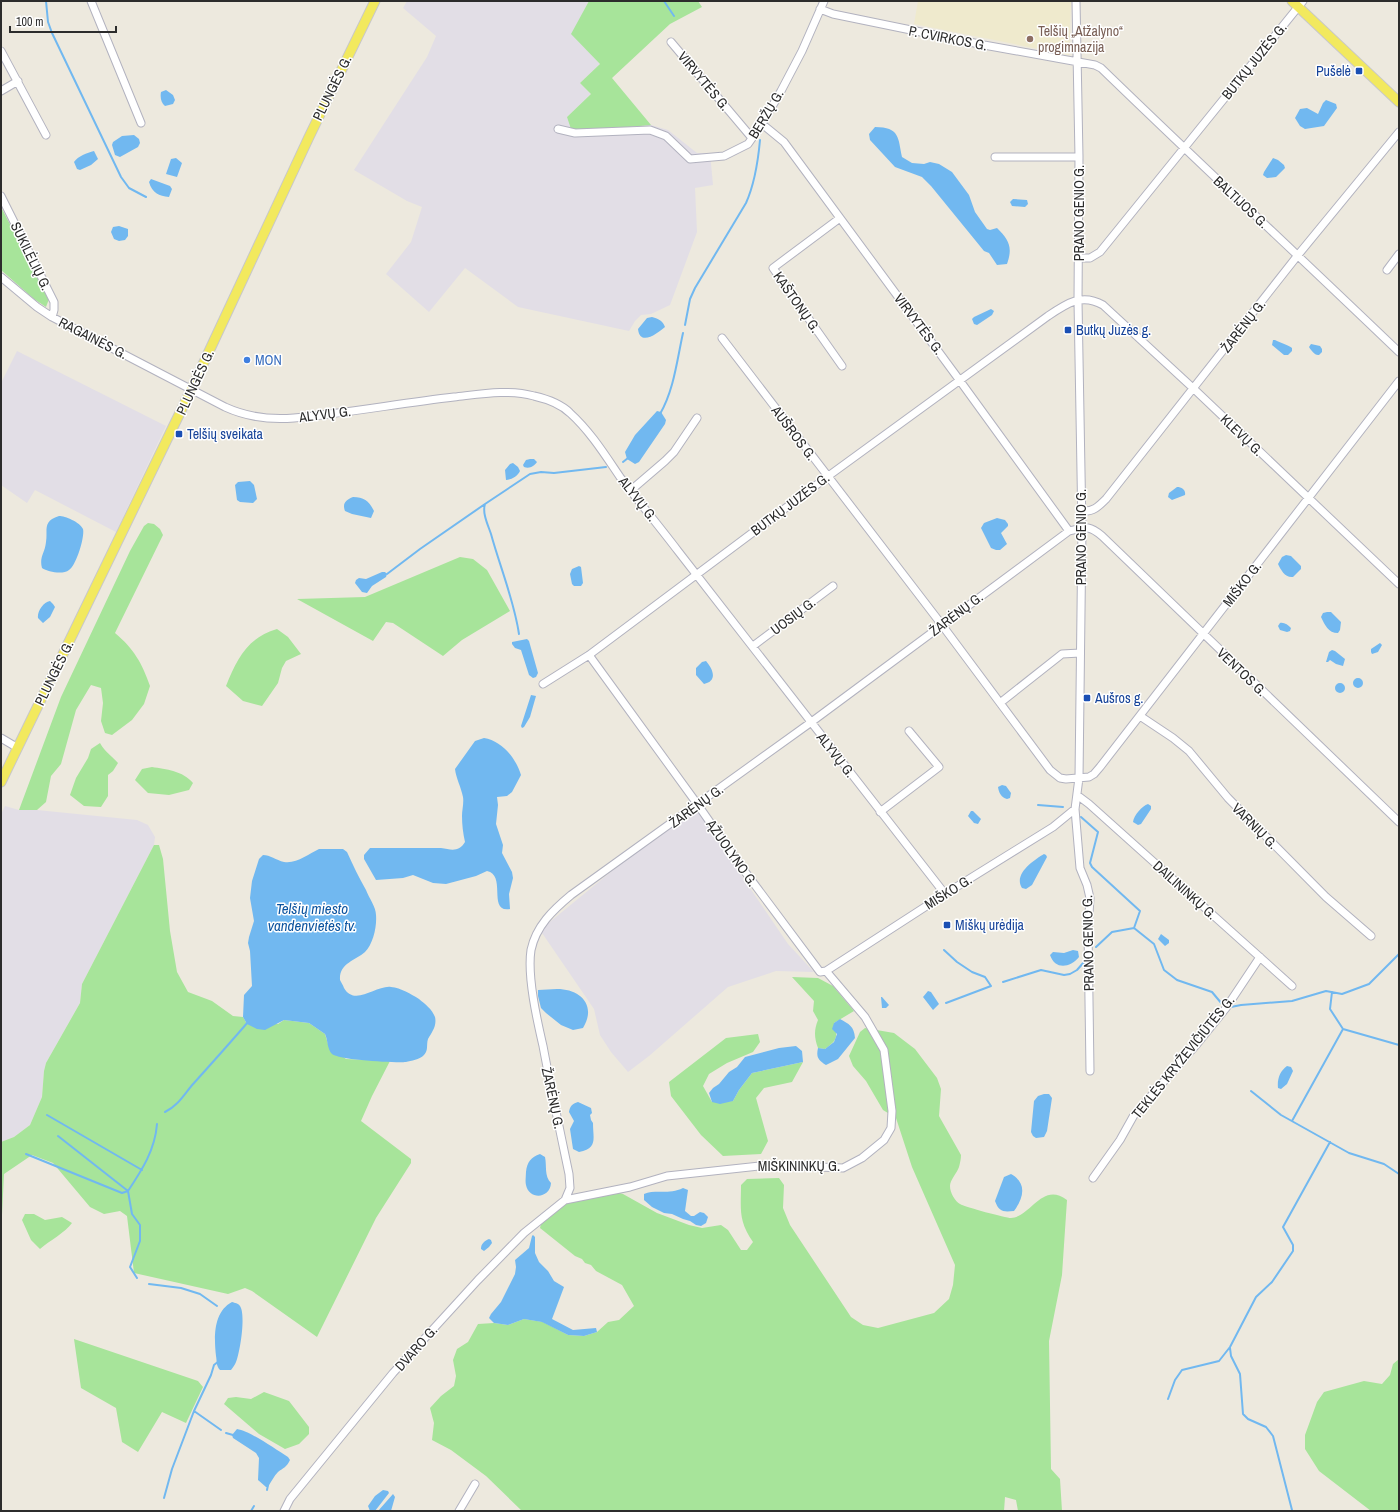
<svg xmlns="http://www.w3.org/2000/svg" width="1400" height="1512" viewBox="0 0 1400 1512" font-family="'Archivo Narrow',sans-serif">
<rect width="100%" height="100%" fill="#ede9de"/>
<path fill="#e2dee6" d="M407,1h182l-17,33 28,30 -20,19 11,11 -24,23 19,14 65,-6 17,5 29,23h13l3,32 -18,3 2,44 -27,73 -19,9 -10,1 -6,6 -6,10 -111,-24 -53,-39 -36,44 -43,-38 25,-32 11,-35 -15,-6 -53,-31 73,-113 9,-21 -33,-28z
M17,351l149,75 -50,106 -81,-42 -8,13 -26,-18v-102z
M5,806l14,4h18l100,10 11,5 7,12 -1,8 -72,139 -2,19 -34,60 -2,8 -2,26 -12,28 -16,12 -13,5v-328z
M695,807l93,137 26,28 -38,-1 -48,16 -79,69 -21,16 -17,-20 -11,-17 -6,-26 -54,-79 83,-68z"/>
<path fill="#efeacd" d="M918,1h153l-2,54 -155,-31z"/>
<path fill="#a7e49a" d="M589,1h109l4,6 -32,17 -58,54 39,47 -65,6 -15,-2 -4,-12 24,-23 -11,-11 20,-19 -29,-30z
M1,207l48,92 -3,8 -12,-8 -33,-29z
M148,523l6,1 6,5 3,6 -48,98c19,16 27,30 35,53l-6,18 -12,16 -20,15 -7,-2 -4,-12 2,-18 -2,-15 -10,-3 -15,25 -15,54 -10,12 -5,26 -9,8h-18l42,-113 69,-146 14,-25z
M460,557l13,2 14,11 23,41 -48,29 -19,16 -50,-33 -7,-1 -13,19 -76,-42 68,-2z
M277,629l11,8 13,17 -15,7 -4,7 -4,15 -16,23 -19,-5 -17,-15c11,-27 21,-48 51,-57z
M100,743c5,9 12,13 18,20l-5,8 -5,4v21l-7,11 -17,-1 -14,-11 6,-17 12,-20 3,-9z
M152,767c14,2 31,4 41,16l-4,7 -20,5 -21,-2 -13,-13 7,-11z
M154,845h5l4,14 7,72 7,41 11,20 24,9 21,15 10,1 4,7h31l6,-4 25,3 16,11 3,10 18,15 44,2 -18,35 -11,25 50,38v4l-35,55 -59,119 -65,-46 -7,-3 -17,6 -94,-21 -7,-57 -7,-5 -16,3 -14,-7 -37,-44 -21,-8 -28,19 -2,41 -1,-1v-72l13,-5 16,-12 12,-28 2,-26 2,-8 34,-60 2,-19z
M792,977l26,1 15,8 21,25 -20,12c4,15 3,17 -9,26l-7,-1c-4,-11 -4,-18 0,-28l-5,-9 1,-10z
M865,1028l29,5 21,16 22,29 4,11 -2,27 22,39c0,4 -1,8 -2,12 -2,6 -9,13 -9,19 0,7 5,15 10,18 5,3 46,14 51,14 20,-1 31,-37 56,-18l-5,75 -13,66 2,128 9,10 2,32h-44l-2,-11 -11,-3 -1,14h-482l-36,-35 -35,-26 -19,-10 2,-17 -4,-15 11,-12 13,-10 2,-10 -3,-16 4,-11 11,-7 10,-18 16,-1 14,2 16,-6 19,3 25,13 16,1 13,-4 11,-10 11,-2 15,-14 -12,-21 -26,-14 -5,-6 -6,-2 -3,-4 -7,-3 -35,-28 1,-4 26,-21 46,-12 10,3 34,19 32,12 13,3 19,-3 7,5 13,20h6l6,-8c-15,-21 -12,-33 -12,-57l6,-6 32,-1 5,7 -1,23 7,17 61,92 12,8 15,3 56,-15 15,-14 4,-14 2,-20 -43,-98 -16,-49 -13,-8 -17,-29 -13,-15 -4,-10 11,-24z
M758,1034l2,8 -7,10 -26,11 -18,11 -6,12 9,16 21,-1 6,-11 13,-17 51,-11 -11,20 -28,6 -8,10 12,43 -7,13 -38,2 -22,-21 -30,-39 -2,-14 57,-44z
M25,1214h9l11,6 17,-3 10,6c-6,9 -23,18 -32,26l-9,-9 -9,-20z
M74,1339l124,42 5,6 -17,36 -24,-11 -24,40 -16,-10 -6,-34 -35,-20z
M1399,1359v152h-28l-52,-40 -14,-22v-14l12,-33 7,-10 40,-11 18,3 8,-9 3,-11z
M264,1392l25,9 20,26v7l-10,10 -14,5 -26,-15 -35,-30 4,-6 8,-1 15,2z"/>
<path fill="#71b8f0" d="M166,90l7,5 2,5 -2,4 -8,2c-4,-3 -5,-9 -4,-14z
M1326,100l10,4 1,4 -13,18 -19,3 -5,-3 -5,-8 5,-9 7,-1 11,6 5,-11z
M875,127c25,0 23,11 27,30l10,6 12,1 6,-2 9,2 13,8 17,23 6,17 12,17 3,1 7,-2c12,12 16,19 10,36l-10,1 -8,-12 -5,-2 -53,-65 -9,-9 -27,-10 -25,-27 -1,-6z
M134,135l5,4 1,4 -2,4 -18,10 -5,-2 -3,-10 1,-3 9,-6z
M94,151l4,8 -7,6 -11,5 -3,-1 -3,-7c4,-6 13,-9 20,-11z
M176,158l6,5 -5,14 -11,-3 5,-15z
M1273,158l5,2 6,5 1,3 -9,9 -9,1 -4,-3 1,-3z
M151,179l19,7 2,3 -3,8c-10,-1 -17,-4 -20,-15z
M1013,199l14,1 1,4 -3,3 -13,-1 -2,-4z
M119,226l9,3v7l-3,4 -6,1 -5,-2 -3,-7 2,-5z
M991,309l3,2 -2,4 -15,10 -3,-1 -2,-5 2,-2z
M652,317c7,2 11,4 13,10 -7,6 -25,20 -27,2l9,-11z
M1273,340h2c5,3 14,5 17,8v3l-4,4h-4l-12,-10z
M1311,344l9,2 2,3v3l-3,3c-4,1 -8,-5 -10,-8z
M657,411l4,1 5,8 -1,4 -26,38 -4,2 -8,-5 -2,-7 10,-17z
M530,459h4l3,3c-3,4 -7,7 -13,5l-1,-2 3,-5z
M513,463l5,4 2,4c-2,5 -9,9 -14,9l-1,-10 5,-6z
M250,481l4,4 3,14 -4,4 -13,-1 -3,-2 -2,-15 3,-3z
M1177,487c5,0 9,3 8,8l-13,5 -4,-3 1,-4z
M353,497c11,0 16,4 21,14l-3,7 -19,-4 -7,-3c-3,-8 1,-11 8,-14z
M59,516c6,0 21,6 24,13 2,8 -7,37 -14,41 -6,5 -21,2 -27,-2 -3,-11 3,-15 4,-26 2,-12 -4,-21 13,-26z
M997,518l8,2 3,4v2l-7,7 6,11 -7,6h-4l-5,-2 -10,-20 3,-5z
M1286,555l5,1 10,10v3l-8,8c-8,1 -12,-7 -15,-13l4,-7z
M579,566l2,1 2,16 -2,3h-7l-2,-2 -2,-10 2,-5z
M382,572h3l2,2 -1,3 -14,9 -5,7 -5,-1 -7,-9 1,-3 3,-2 7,1z
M50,601l3,3 2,3 -5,10 -7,6 -5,-5c-1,-6 5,-16 12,-17z
M1327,612h4l10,10 -1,8 -2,3c-10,0 -13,-8 -17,-16l2,-4z
M1280,623c4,-1 8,2 11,5l-1,3 -3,1 -7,-2 -2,-4z
M527,639l2,2 9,32 -2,4 -3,1 -4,-3 -8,-25 -6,-2 -3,-4v-2z
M1380,643l2,2 -4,7 -6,2 -1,-2v-3z
M1332,650l3,1 10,8 -2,7 -7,-2 -6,-4 -2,2h-2l3,-10z
M706,661c7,8 12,20 -2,23l-8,-9v-7l6,-6z
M1353 683a5 5 0 1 1 10 0a5 5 0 1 1-10 0Z
M1335 688a5 5 0 1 1 10 0a5 5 0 1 1-10 0Z
M531,695l5,1 -6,21 -6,10 -2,1 -1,-2z
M484,738c18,3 32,20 37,37l-9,17 -5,4 -10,1 1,8 -2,19 7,21 -1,8 10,19 1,6 -4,16 1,15c-23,4 -3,-34 -23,-38l-11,5 -30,8 -13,-1 -20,-8 -10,3 -27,2 -12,-21v-4l6,-7h71c11,2 18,4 24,-6 -2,-9 -3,-17 -3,-26 0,-6 2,-13 1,-19 -2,-10 -7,-19 -8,-28l20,-28z
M1002,785l4,1 5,7 -1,5 -3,1c-6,-2 -8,-6 -9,-12z
M1148,804l3,2v3l-10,15 -3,1 -5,-3c1,-7 9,-16 15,-18z
M971,811h2l8,8 -3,5 -4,-1 -6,-7z
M319,849h24l4,3c6,13 12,26 19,38 3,8 10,17 10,25 1,12 -3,29 -11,37 -10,9 -26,11 -25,28 1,2 3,5 4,8 11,19 32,-3 47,-1 10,1 20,7 28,12 6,5 13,10 16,18 2,9 -3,15 -7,22 -2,6 1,12 -5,17 -3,3 -12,5 -17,6 -11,1 -67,-2 -74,-8 -5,-5 -4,-14 -7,-20l-16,-11 -25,-3 -19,10 -8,-1 -10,-5 -4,-7 1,-22 8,-9 -2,-35 -2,-8 1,-6 5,-16 -4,-23 2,-17 7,-22 4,-4c7,0 13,5 21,7 13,2 24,-8 35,-13z
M1044,854l2,1 1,2 -15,28 -6,4 -4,-1c-9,-14 12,-28 22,-34z
M1161,934l8,6v3l-4,3 -7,-7z
M1073,950l5,1 1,6c-9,11 -24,13 -29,-2l3,-3 11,1z
M557,989c23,0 40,16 26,39l-10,2 -12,-5 -15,-12 -5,-5 -3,-12v-6z
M928,991l3,1 8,12 -6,6 -10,-13z
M881,997h1l7,8 -3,3h-4z
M840,1019c9,5 14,7 15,19l-17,21 -12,6c-8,-5 -10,-8 -8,-17l7,1 9,-7 3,-8 -5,-5 2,-6z
M796,1046l6,5 1,11 -51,11 -13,17 -6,11 -13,3 -8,-2 -3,-9 4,-5 6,-4 10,-12 8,-5 8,-10 34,-9z
M1287,1066l4,1 2,4 -6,13 -6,5 -3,-1c-1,-9 2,-17 9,-22z
M1044,1094h5l3,4 -5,33 -3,6 -8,1 -3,-2 -2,-4 3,-31 4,-5z
M578,1102l13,6 1,5 -2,2 1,5 2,3c0,16 5,25 -14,29l-6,-3 -3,-20 4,-8 -5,-9c1,-6 3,-8 9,-10z
M540,1154l5,3c2,9 -1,19 6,26 -1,16 -22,17 -25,2 -1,-4 0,-9 0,-13 1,-10 5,-15 14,-18z
M1011,1174c16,9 13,23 3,37 -11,1 -15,1 -19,-10l9,-24z
M683,1188l5,2 -3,21 6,5h3l6,-4 4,1 4,4 -2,6 -5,3 -5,-1 -6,-4 -7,-2 -11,-5 -8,-1 -12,-6 -8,-7v-6c11,-5 25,1 39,-6z
M533,1235l2,2v16l4,9 9,9 6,10 10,6 -12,32 21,11 23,-2 1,4 -13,4 -16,-1 -26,-13 -18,-3 -16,6 -14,-2 -5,-5 2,-4 10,-12 14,-28 1,-7 -1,-7 14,-12 3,-12z
M489,1239l2,1 1,3 -3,4 -5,4 -3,-2c0,-5 3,-8 8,-10z
M232,1302c3,1 6,1 8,4 6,9 0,46 -4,56 -1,3 -3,5 -5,8h-11c-4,-4 -3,-9 -4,-14 -2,-18 -3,-44 16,-54z
M237,1429c13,2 38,20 51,28l2,3c-3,7 -7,8 -12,12 -4,4 -7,10 -10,15h-2l-8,-7 1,-22 -3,-5 -23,-15 -1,-3z
M383,1490l5,1 1,2 -14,18h-5l-2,-5 7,-10z
M393,1494l2,3 -4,14h-13z"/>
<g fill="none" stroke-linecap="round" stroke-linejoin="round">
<path stroke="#71b8f0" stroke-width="2" d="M46,1l2,21 4,11 69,144 8,11 17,9
M664,1l10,15
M685,325l5,-26 5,-11 51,-85c9,-20 12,-41 14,-63
M660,414c14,-24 17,-54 23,-81
M623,462l5,-4
M387,574l33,-25 65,-45
M519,634c-5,-34 -19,-67 -28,-100 -3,-9 -9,-21 -6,-30l45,-30 11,-2 13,1 52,-6
M1038,805l25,2
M1081,817l17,15 -8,31 2,4 48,44 -6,17
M1096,947l16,-15 22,-4 20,16 10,26 13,10 35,12 10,12
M944,950l13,12 15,10 13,5 6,9 -45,17
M1003,982l38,-12 23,5 6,-1 7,-4 7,-8
M1231,1007l10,-2 51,-4 34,-10 16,3 27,-10 30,-30
M1343,1029l56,16
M1251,1091l30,24 68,38 35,11 15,10
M165,1112c14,-7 19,-18 29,-29 18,-20 36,-40 54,-61
M47,1115l95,55
M1292,1121l51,-92 -13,-20 2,-17
M26,1154l96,39 6,-2 -70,-55
M137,1278l-7,-11 10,-26v-16l-8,-11 -4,-23c14,-21 27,-41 29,-67
M149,1284l32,4 19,6 17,12
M1230,1348l1,8 9,18 3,40 5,5 18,8 7,9 19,74
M219,1361l-5,4 -3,10 -17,36 27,19
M1168,1399l7,-19 7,-10 37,-9 11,-14 26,-50 16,-15 21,-31v-6l-10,-18 47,-85
M226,1433l7,2
M267,1490l1,-5
M164,1498l8,-29 22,-58
M251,1511l3,-5"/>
<g stroke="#b2b2bf" stroke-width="9">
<path id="minor" d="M91,1l50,122
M1076,1l3,156 -1,144 4,227 -3,250 -4,31 5,59 7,17 3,13 -2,32 2,141
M820,9l13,5 151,31 111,20 6,3c99,96 199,189 298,284
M671,42l81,96
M1,51l45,84
M1,91l17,-10
M762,124l22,18 171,232 114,157
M558,129l17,4 75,-3 16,6 24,23 34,-3 24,-12 14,-20 19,-33 21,-40 22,-50
M995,157h84
M1,196l53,106v8l-2,7
M840,218l-67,50 69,98
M1079,258h11l10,-6 203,-251
M1387,270l12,-16
M1,277l36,30 15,10 173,90c22,10 46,13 69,11 54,-5 107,-15 160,-21 27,-3 54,-8 80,-1 13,3 27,8 36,17 20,18 35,42 50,64 19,25 39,49 58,74 89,114 177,229 267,343
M722,338l220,287 108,145 10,8 6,1 23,-2 5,-3 6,-7 299,-386
M630,491l35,-30 9,-9 23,-34
M1082,511c11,1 16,-4 24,-12l192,-244 101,-123
M753,646l80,-60
M589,655l109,150 39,56 83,111 6,-1 119,-77 108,-67 22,-18
M543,684l46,-29 238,-178 221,-161c19,-13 34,-23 55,-11l91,84 205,195
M1000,703l62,-49 18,-1
M1140,716l33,22 16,13 39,47 98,99 45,39
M1,738l17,10
M1077,795l12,9 203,182
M880,812l59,-45 -30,-36
M1093,1178l27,-38 14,-25 63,-71 29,-36 34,-51
M565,1200l5,-12 -1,-14c-9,-43 -18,-85 -26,-128 -6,-26 -16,-70 -12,-96 5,-24 22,-40 40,-55l239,-172 259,-192c17,-4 20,-6 33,5l297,286
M284,1511l6,-12 103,-126 85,-93 46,-47 41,-33 65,-13 37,-11 101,-11 75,3 19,-10 22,-18 7,-12 1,-17 -8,-61 -19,-33 -39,-46
M459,1511l16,-27"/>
</g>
<g stroke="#c8c8c8" stroke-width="11">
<path id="major" d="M1292,1l107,101
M1,782l190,-392 118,-253 66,-136"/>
</g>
<use href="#minor" stroke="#fff" stroke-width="7"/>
<use href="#major" stroke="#f2e95e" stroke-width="9"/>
</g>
<circle fill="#8d6e63" stroke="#fff" stroke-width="1.5" cx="1030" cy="39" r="4"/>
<g fill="#1a4fb4" stroke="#fff" stroke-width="1.5">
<rect x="1355" y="67" width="8" height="8" rx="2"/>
<rect x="1064" y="326" width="8" height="8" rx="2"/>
<rect x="175" y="430" width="8" height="8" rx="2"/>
<rect x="1083" y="694" width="8" height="8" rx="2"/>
<rect x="943" y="921" width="8" height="8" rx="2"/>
</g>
<circle fill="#3f7fe0" stroke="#fff" stroke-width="1.5" cx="247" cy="360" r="4"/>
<g text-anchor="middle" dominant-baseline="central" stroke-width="3" stroke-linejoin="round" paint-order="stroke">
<g font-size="14" fill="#785e54" stroke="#fff" text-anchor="start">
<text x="1038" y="31">Telšių „Atžalyno“<tspan x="1038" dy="16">progimnazija</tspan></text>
</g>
<g font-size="14" fill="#2c2c2c" stroke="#fff">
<text transform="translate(948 38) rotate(11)">P. CVIRKOS G.</text>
<text transform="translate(1254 61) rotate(-51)">BUTKŲ JUZĖS G.</text>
<text transform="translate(704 81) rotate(50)">VIRVYTĖS G.</text>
<text transform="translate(332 88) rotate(-64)">PLUNGĖS G.</text>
<text transform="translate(766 114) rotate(-59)">BERŽŲ G.</text>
<text transform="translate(1241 202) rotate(43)">BALTIJOS G.</text>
<text transform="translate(1079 213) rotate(-90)">PRANO GENIO G.</text>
<text transform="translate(31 256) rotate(64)">SUKILĖLIŲ G.</text>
<text transform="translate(797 302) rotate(55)">KAŠTONŲ G.</text>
<text transform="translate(919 324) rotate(53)">VIRVYTĖS G.</text>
<text transform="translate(1243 326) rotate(-52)">ŽARĖNŲ G.</text>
<text transform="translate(93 338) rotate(27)">RAGAINĖS G.</text>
<text transform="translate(195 382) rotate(-65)">PLUNGĖS G.</text>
<text transform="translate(325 414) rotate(-7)">ALYVŲ G.</text>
<text transform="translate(794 433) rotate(53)">AUŠROS G.</text>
<text transform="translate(1242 435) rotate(44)">KLEVŲ G.</text>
<text transform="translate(638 499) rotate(52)">ALYVŲ G.</text>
<text transform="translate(790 504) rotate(-37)">BUTKŲ JUZĖS G.</text>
<text transform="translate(1081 537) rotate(-90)">PRANO GENIO G.</text>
<text transform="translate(1242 584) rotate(-52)">MIŠKO G.</text>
<text transform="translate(956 614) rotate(-37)">ŽARĖNŲ G.</text>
<text transform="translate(793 616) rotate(-37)">UOSIŲ G.</text>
<text transform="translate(1242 672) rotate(44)">VENTOS G.</text>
<text transform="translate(54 673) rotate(-64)">PLUNGĖS G.</text>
<text transform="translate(836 755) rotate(52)">ALYVŲ G.</text>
<text transform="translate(696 806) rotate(-36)">ŽARĖNŲ G.</text>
<text transform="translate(1255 826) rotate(45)">VARNIŲ G.</text>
<text transform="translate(732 853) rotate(55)">ĄŽUOLYNO G.</text>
<text transform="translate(1185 890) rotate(42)">DAILININKŲ G.</text>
<text transform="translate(948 892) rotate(-32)">MIŠKO G.</text>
<text transform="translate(1088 943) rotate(-91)">PRANO GENIO G.</text>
<text transform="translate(1183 1057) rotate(-51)">TEKLĖS KRYŽEVIČIŪTĖS G.</text>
<text transform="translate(553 1098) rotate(78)">ŽARĖNŲ G.</text>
<text x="799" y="1166">MIŠKININKŲ G.</text>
<text transform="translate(416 1348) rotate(-48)">DVARO G.</text>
</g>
<g font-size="14" fill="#164399" stroke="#fff" text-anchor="start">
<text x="1351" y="71" text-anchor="end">Pušelė</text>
<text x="1076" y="330">Butkų Juzės g.</text>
<text x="187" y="434">Telšių sveikata</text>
<text x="1095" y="698">Aušros g.</text>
<text x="955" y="925">Miškų urėdija</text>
</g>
<g font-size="14" fill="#366cbe" stroke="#fff" text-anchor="start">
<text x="255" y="360">MON</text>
</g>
<g font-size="15" font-style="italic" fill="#0c549f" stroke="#fff">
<text x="312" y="908">Telšių miesto<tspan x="312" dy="17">vandenvietės tv.</tspan></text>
</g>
</g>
<rect width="1400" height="1512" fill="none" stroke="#2c2c2c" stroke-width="4"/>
<path d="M10 26v6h106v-6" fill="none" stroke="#2c2c2c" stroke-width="2"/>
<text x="16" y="26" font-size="12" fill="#2c2c2c" stroke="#ffffff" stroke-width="3" paint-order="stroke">100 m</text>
</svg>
